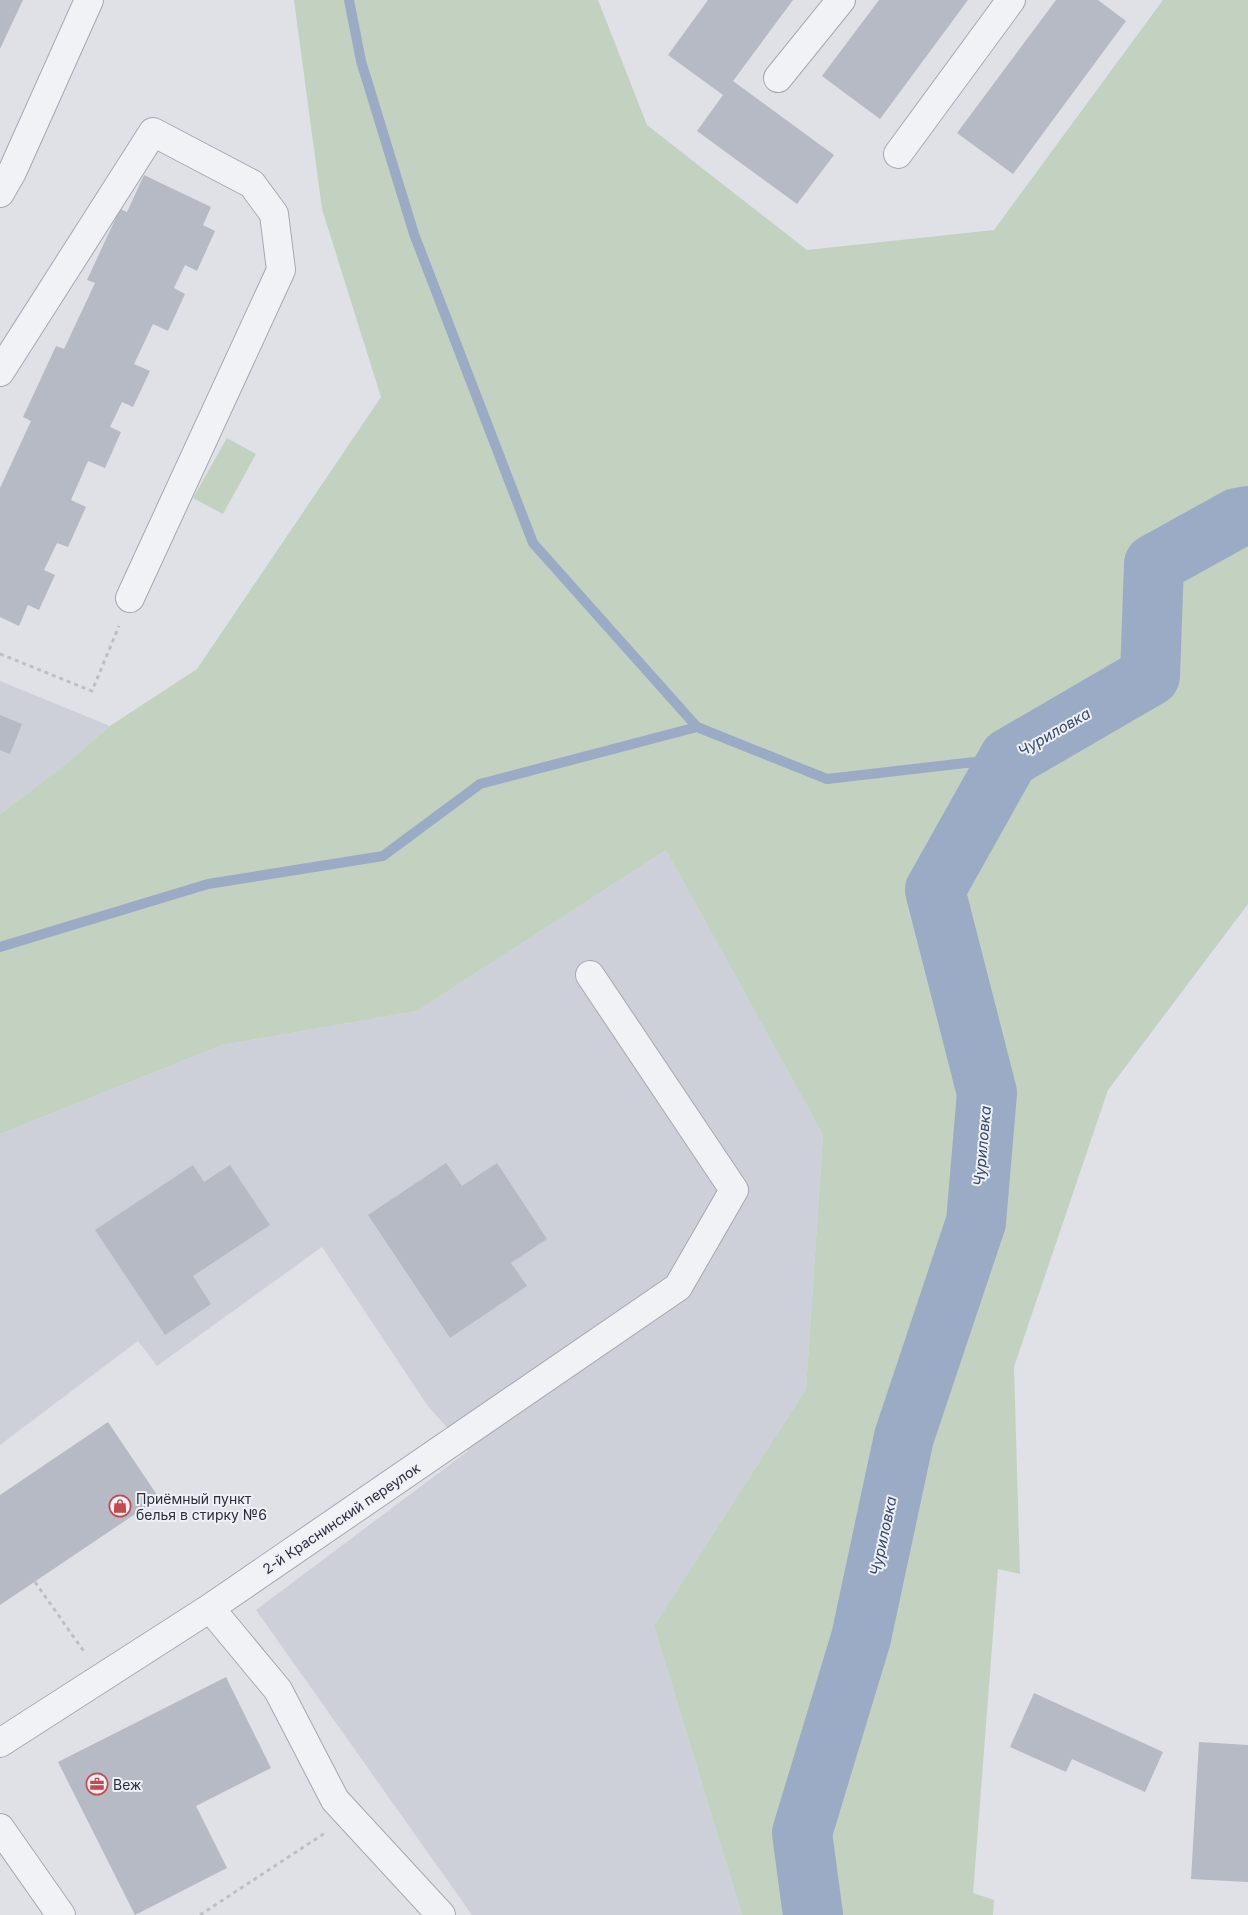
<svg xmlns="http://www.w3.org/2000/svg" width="1248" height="1915" viewBox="0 0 1248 1915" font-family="Inter,sans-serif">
<rect width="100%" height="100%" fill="#dfe1e7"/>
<path fill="#cdd0d9" d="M0,681l110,45 -48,41 -62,47z
M666,850l157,285 -17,254 -152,237 88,289h-270l-216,-305 212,-159 -41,-46 -105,-158 -165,119 -19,-25 -138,104v-311l222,-89 195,-34z"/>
<path fill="#c2d1c0" d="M294,0h304l49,125 160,125 187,-20 169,-230h85v904l-140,186 -94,277 6,207 -22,-5 -25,324 21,7 -1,15h-251l-88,-289 152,-237 17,-254 -157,-285 -249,161 -195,34 -222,89v-320l62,-47 48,-41 87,-57 184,-272 -59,-188z
M227,438l29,16 -33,60 -30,-16z"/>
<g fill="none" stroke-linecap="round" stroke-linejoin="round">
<path stroke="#9cabc5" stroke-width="10" d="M349,0l12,61 53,173 119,309 164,184 130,52 182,-21
M0,947l208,-63 175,-28 97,-72 217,-57"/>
<path stroke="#9cabc5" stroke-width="60" d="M813,1915l-11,-82 59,-195 43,-201 72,-215 11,-129 -52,-203 74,-132 141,-82 4,-112 83,-46 11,-2"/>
</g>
<path fill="#b6bac4" d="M0,0h23l-23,49z
M708,0h85l-60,81 101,74 -37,49 -100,-73 26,-36 -55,-40z
M879,0h89l-88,119 -58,-43z
M1056,0h42l28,21 -113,153 -56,-41z
M144,175l67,32 -8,18 12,6 -18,40 -12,-6 -11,23 11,6 -17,37 -15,-7 -19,40 16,7 -17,36 -11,-5 -12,25 11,5 -16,36 -17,-7 -17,39 15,7 -18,40 -11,-4 -13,27 11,5 -16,35 -11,-5 -9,21 -19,-9v-129l31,-67 -8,-4 33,-71 8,3 31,-66 -8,-3 33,-71 7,3z
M0,715l22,9 -12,30 -10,-4z
M446,1163l16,23 35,-23 50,76 -36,24 16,23 -77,52 -82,-123z
M193,1165l11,17 26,-17 40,60 -77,51 18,28 -46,31 -70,-105z
M108,1422l51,76 -159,107v-110z
M226,1677l45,91 -75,38 31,62 -92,47 -77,-153z
M1034,1693l129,59 -18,40 -73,-33 -6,13 -56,-25z
M1199,1742l49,3v137l-57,-3z"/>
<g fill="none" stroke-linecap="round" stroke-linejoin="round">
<g stroke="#a5a8b1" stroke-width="30">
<path id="minor" d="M778,78l63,-78
M898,154l113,-154
M0,193l12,-21 77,-172
M0,372l153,-240 99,52 22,30 7,56 -151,328
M210,1608l68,82 57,110 106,115
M0,1743l210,-135 468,-321 56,-97 -144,-215
M0,1828l61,87"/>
</g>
<path stroke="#bdbfc6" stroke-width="3" stroke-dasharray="4 4" stroke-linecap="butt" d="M0,654l92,37 27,-65
M35,1582l50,71
M200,1915l125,-82"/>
<use href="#minor" stroke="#f1f2f6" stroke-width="28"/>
</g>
<defs>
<g id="shop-ring" transform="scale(1.125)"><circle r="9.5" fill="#eef0f5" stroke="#c64a4d" stroke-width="1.5"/><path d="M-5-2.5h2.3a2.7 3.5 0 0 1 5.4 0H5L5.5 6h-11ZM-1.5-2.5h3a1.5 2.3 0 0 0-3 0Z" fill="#c64a4d"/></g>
<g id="office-ring" transform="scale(1.125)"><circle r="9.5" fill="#eef0f5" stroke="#c64a4d" stroke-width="1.5"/><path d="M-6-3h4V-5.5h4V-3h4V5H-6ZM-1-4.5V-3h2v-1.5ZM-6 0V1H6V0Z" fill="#c64a4d"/></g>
</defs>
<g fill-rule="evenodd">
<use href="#shop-ring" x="120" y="1506"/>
<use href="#office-ring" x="97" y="1784"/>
</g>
<g text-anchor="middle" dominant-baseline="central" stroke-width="4" stroke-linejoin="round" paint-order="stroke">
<g font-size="14" fill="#292e3d" stroke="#eef0f5" text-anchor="start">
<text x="136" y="1498">Приёмный пункт<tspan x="136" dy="16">белья в стирку №6</tspan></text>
<text x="113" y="1784">Веж</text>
</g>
<g font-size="14" fill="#292e3d" stroke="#eef0f5">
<text transform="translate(341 1518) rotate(-34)">2-й Краснинский переулок</text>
</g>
<g font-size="15" font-style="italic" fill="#35486f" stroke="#eef0f5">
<text transform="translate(1054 732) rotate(-30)">Чуриловка</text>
<text transform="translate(982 1146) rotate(-85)">Чуриловка</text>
<text transform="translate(883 1536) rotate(-78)">Чуриловка</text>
</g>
</g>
</svg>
